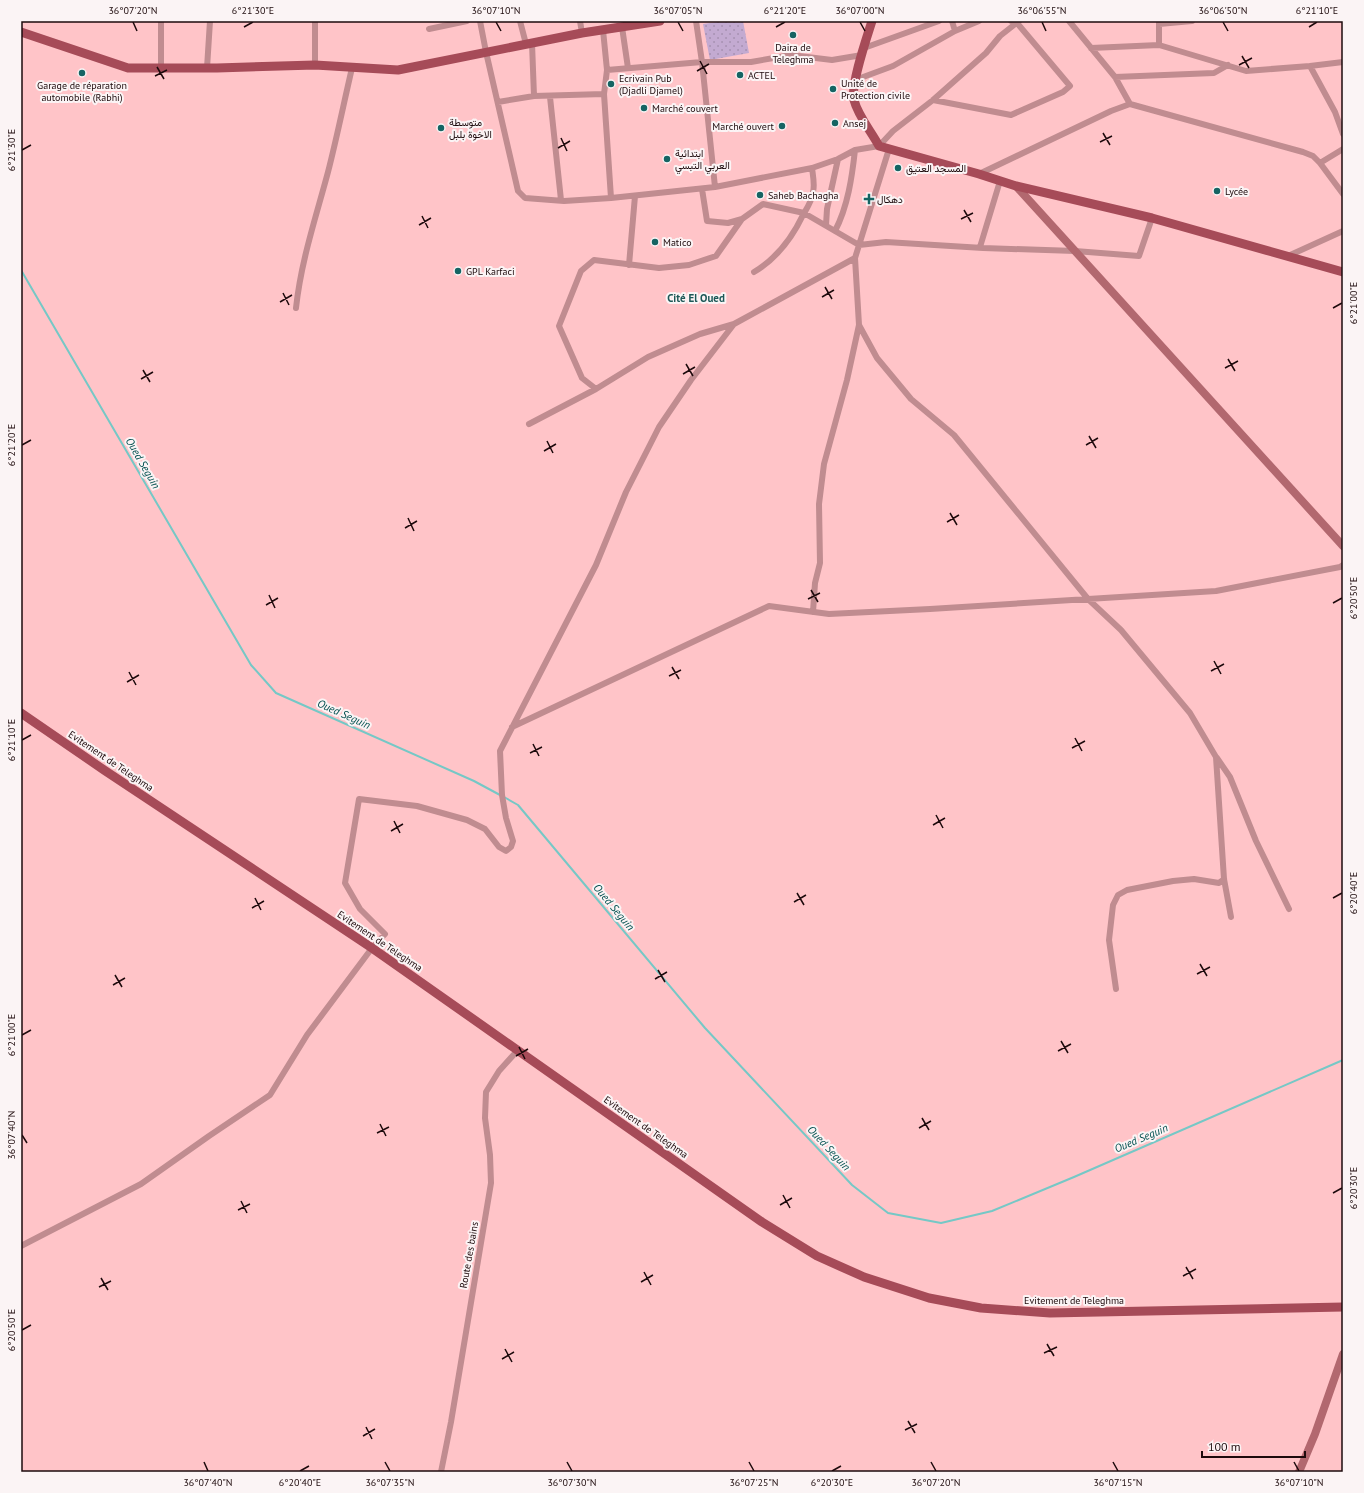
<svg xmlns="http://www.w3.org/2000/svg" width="1364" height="1493" viewBox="0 0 1364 1493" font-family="'PT Sans',Vazirmatn,sans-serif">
<defs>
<pattern id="park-dots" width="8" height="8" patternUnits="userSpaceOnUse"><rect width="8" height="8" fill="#c3aad1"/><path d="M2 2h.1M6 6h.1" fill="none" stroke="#a791b2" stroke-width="1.8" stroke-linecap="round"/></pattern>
</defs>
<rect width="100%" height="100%" fill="#ffc4c8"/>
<path fill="url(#park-dots)" d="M723,21h20l6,32 -39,7 -7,-36z"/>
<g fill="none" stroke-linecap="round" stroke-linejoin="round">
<path stroke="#75c8c6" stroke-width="2" d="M21,270l230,395 25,28 198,88 26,14
M504,797l14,8 187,223 147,157 36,28 53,10 51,-12 82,-34 269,-117"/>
<path stroke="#c08c90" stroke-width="6" d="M161,21v46
M315,21v44
M480,21l6,31 32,139 7,7 39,3 47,-3 104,-11 97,-19 26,-9 17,-9 24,-4 14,-15 40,-31 53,-47 14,-17 19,-15
M520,21l6,23
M580,21l2,12
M696,21l6,41 13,125
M952,21l3,10
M1069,21l46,56 15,27
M1159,24l33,-3
M622,27l6,41
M429,29l38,-8
M603,30l4,40 -3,24 7,104
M532,43l2,53
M1159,45v-24
M864,48l75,-27
M1091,48l68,-3 87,26 64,-5
M1343,62l-33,4 25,46 8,22
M207,68l3,-47
M607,70l95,-8h49l40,-7 41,5 30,-5
M1115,77l99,-4 14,-8
M855,80l38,-14 62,-35 24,-10
M550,97l11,103
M933,100l78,15 52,-23 7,-6 -53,-63 -6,-2
M498,102l36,-6 70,-2
M1320,163l23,-14
M979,174l132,-63 19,-7 173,48 10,4 7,7 23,31
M702,189l5,32 21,2 14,-4
M826,225l1,-16 11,-50
M835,231c13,-25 17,-54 20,-81
M980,247l20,-66
M1288,256l55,-25
M855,258l4,67 18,33 34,41 43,36 134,164 33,31 69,83 26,44 8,122 7,38
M629,265l6,-69
M754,272c22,-13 38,-34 49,-57 4,-7 9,-14 10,-23 2,-7 0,-16 -1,-24
M296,308c5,-47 20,-91 32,-136 9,-35 16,-70 24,-104
M596,389l-14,-11 -23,-52 22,-55 13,-11 65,8 30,-3 27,-9 26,-37 21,-15 41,9 55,32 27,-3 97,6 92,3 64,5 13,-38
M529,424l67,-35 52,-32 52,-23 34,-10
M813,612l2,-29 5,-20 -1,-59 5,-40 23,-84 12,-55
M512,727l257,-121 60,8 101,-5 286,-18 124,-24 3,-2
M1217,758l13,19 26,64 33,68
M1116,989l-7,-49 4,-35 5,-10 9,-5 46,-9 21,-2 25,4 5,-4
M21,1246l120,-62 68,-48 61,-41 37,-60 65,-87 13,-14 -25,-25 -15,-26 14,-84 58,7 50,14 18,9 14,18 7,4 5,-4 2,-6 -7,-23 -4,-23 -2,-44 96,-186 30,-73 33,-65 32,-47 43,-56 121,-66 34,-109
M441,1472l10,-50 40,-239 -1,-28 -5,-37 1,-26 13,-21 19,-21"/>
<path stroke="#b2686f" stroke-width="8" d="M1016,186l327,360
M1299,1472l16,-38 28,-80"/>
<path stroke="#a64b58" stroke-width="9" d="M872,21c-5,16 -22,65 -18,79 4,16 17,31 25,46l100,28 37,12 136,32 191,54
M21,32l107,36h89l98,-3 83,5 184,-37 78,-12
M21,713l83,57 268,178 390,274 55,34 47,21 65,21 52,10 69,5 293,-6"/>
</g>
<path fill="none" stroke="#1d0a0c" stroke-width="1.5" d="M133,22l4,9M496,22l5,9M678,22l5,9M860,22l5,9M1042,22l4,9M1223,22l5,9M244,27l9,-5M776,27l9,-5M1309,27l8,-5M1242,56l7,12M700,61l7,13M1239,65l13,-7M157,67l7,12M697,71l12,-7M155,76l12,-6M1103,133l7,12M561,138l6,13M1100,142l12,-6M558,148l12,-7M22,150l9,-5M964,210l7,12M422,216l6,12M961,219l12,-6M419,225l12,-7M825,287l7,12M283,293l6,12M822,297l12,-7M280,302l12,-7M1333,308l9,-5M1228,359l7,12M686,364l7,12M1225,368l13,-7M143,370l7,12M683,374l12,-7M141,379l12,-7M1089,436l7,12M547,441l6,12M22,445l9,-5M1086,445l12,-7M544,451l12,-7M950,513l7,12M408,518l6,13M947,522l12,-7M405,528l12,-7M811,590l7,12M269,595l6,13M808,599l12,-6M1333,603l9,-5M266,605l12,-7M1214,661l7,13M672,667l7,12M1211,671l13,-7M129,672l7,13M669,676l12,-6M127,682l12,-7M1075,738l7,13M22,740l9,-5M533,744l6,12M1072,748l13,-7M530,753l12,-6M936,815l7,13M394,821l6,12M933,825l12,-7M391,831l12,-7M797,893l7,12M255,898l6,12M1333,898l9,-5M794,902l12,-7M252,908l12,-7M1200,964l7,12M658,970l7,12M1197,974l13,-7M115,975l7,12M655,979l12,-7M113,985l12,-7M22,1035l9,-5M1061,1041l7,12M519,1047l6,12M1058,1051l13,-7M516,1056l12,-7M922,1118l7,12M380,1124l6,12M919,1128l12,-7M377,1133l12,-6M22,1135l5,8M1333,1193l9,-5M783,1195l7,13M241,1201l6,12M780,1205l12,-7M238,1210l12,-6M1186,1267l7,12M644,1272l7,13M1183,1276l13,-7M101,1278l7,12M641,1282l12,-7M99,1287l12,-6M22,1330l9,-5M1047,1344l7,12M505,1349l7,13M1044,1353l13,-6M502,1359l12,-7M908,1421l7,12M366,1427l6,12M905,1430l12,-6M363,1436l12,-7M204,1462l4,9M385,1462l5,9M567,1462l5,9M749,1462l5,9M931,1462l5,9M1113,1462l5,9M1294,1462l5,9M300,1471l9,-5M832,1471l9,-5"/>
<g fill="#156463" stroke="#fbf4f5" stroke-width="1.5">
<circle cx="793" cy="35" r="4"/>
<circle cx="82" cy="73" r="4"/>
<circle cx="740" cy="75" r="4"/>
<circle cx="611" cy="84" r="4"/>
<circle cx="833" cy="89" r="4"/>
<circle cx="644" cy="108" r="4"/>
<circle cx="835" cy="123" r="4"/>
<circle cx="782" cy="126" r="4"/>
<circle cx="441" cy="128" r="4"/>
<circle cx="667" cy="159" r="4"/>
<circle cx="898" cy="168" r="4"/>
<circle cx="1217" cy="191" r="4"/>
<circle cx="760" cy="195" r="4"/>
<path d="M867 193h4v4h4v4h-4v4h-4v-4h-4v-4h4z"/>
<circle cx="655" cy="242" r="4"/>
<circle cx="458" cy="271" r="4"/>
</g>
<g text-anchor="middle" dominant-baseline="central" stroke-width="4" stroke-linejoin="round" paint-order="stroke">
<g font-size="10" fill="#1d0a0c" stroke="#fbf4f5" text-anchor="start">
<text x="793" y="47" text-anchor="middle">Daira de<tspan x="793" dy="12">Teleghma</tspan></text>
<text x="748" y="75">ACTEL</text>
<text x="619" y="78">Ecrivain Pub<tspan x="619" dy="12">(Djadli Djamel)</tspan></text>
<text x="841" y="83">Unité de<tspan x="841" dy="12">Protection civile</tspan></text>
<text x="82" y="85" text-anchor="middle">Garage de réparation<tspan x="82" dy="12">automobile (Rabhi)</tspan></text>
<text x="652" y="108">Marché couvert</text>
<text x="449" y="122">متوسطة<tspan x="449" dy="12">الاخوة بلبل</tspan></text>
<text x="843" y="123">Ansej</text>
<text x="774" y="126" text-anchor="end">Marché ouvert</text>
<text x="675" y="153">ابتدائية<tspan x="675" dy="12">العربي التبسي</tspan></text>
<text x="906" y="168">المسجد العتيق</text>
<text x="1225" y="191">Lycée</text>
<text x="768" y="195">Saheb Bachagha</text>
<text x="877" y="199">دهكال</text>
<text x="663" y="242">Matico</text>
<text x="466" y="271">GPL Karfaci</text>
</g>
<g font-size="10" fill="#1d0a0c" stroke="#fbf4f5">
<text transform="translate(111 761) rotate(34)">Evitement de Teleghma</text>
<text transform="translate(380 941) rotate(34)">Evitement de Teleghma</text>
<text transform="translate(646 1127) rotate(35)">Evitement de Teleghma</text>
<text transform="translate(469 1255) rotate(-80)">Route des bains</text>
<text x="1074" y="1300">Evitement de Teleghma</text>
</g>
<g font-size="11" font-weight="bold" fill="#1d5857" stroke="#fbf4f5">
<text x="696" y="298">Cité El Oued</text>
</g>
<g font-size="11" font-style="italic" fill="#035150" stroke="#fbf4f5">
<text transform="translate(143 463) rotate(60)">Oued Seguin</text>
<text transform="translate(344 714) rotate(24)">Oued Seguin</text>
<text transform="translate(614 907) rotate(50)">Oued Seguin</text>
<text transform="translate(1141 1138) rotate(-23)">Oued Seguin</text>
<text transform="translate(829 1148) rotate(47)">Oued Seguin</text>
</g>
</g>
<rect width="1364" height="1493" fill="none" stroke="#fbf4f5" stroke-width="44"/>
<path d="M1202 1451v6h103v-6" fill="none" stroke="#1d0a0c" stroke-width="2"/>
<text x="1208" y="1451" font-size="12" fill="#1d0a0c" stroke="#fbf4f5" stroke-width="3" paint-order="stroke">100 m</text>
<rect x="22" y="22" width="1320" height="1449" fill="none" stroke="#1d0a0c" stroke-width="1.5"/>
<g font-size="10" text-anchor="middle" fill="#1d0a0c">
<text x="133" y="14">36°07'20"N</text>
<text x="253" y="14">6°21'30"E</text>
<text x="496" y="14">36°07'10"N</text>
<text x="678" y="14">36°07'05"N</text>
<text x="785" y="14">6°21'20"E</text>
<text x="860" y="14">36°07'00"N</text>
<text x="1042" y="14">36°06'55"N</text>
<text x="1223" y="14">36°06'50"N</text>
<text x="1317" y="14">6°21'10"E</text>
<text transform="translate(11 150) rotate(-90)" y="4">6°21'30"E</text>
<text transform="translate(1353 303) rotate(-90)" y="4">6°21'00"E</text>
<text transform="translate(11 445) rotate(-90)" y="4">6°21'20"E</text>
<text transform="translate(1353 598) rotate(-90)" y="4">6°20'50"E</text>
<text transform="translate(11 740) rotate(-90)" y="4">6°21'10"E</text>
<text transform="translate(1353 893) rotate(-90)" y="4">6°20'40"E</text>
<text transform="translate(11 1035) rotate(-90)" y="4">6°21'00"E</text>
<text transform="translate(11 1135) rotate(-90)" y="4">36°07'40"N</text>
<text transform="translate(1353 1188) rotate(-90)" y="4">6°20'30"E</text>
<text transform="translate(11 1330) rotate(-90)" y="4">6°20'50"E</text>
<text x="208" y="1486">36°07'40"N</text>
<text x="300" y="1486">6°20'40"E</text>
<text x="390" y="1486">36°07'35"N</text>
<text x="572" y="1486">36°07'30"N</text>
<text x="754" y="1486">36°07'25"N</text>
<text x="832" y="1486">6°20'30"E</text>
<text x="936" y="1486">36°07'20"N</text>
<text x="1118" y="1486">36°07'15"N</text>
<text x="1299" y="1486">36°07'10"N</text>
</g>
</svg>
